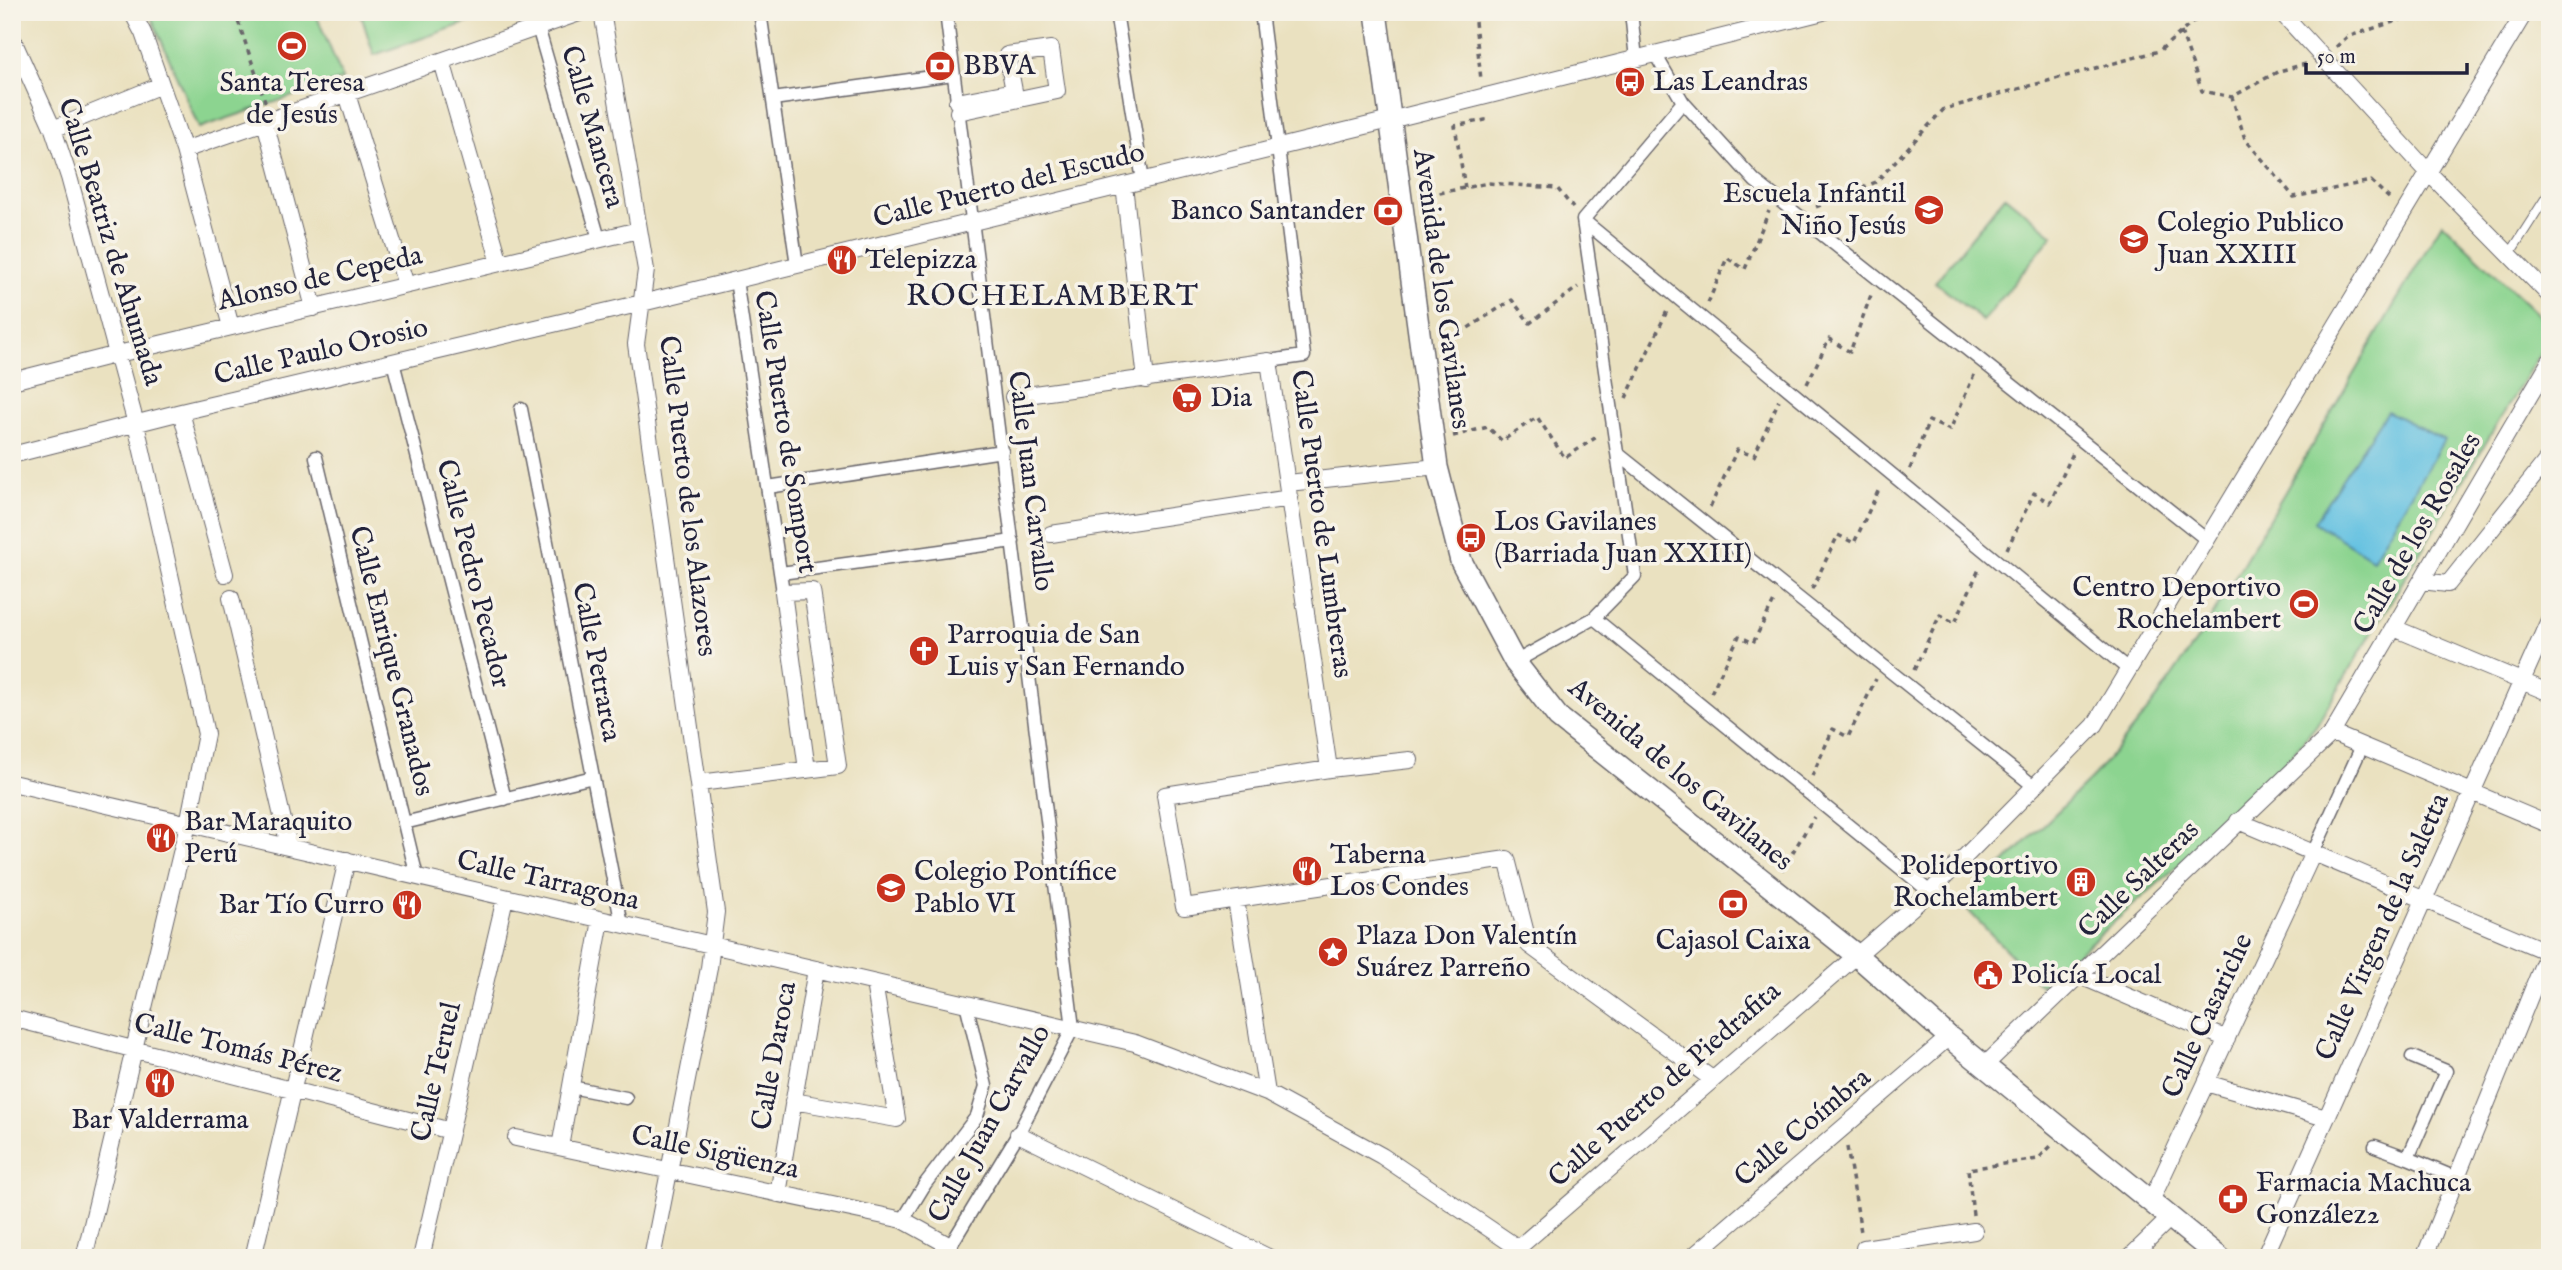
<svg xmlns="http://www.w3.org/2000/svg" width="2562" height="1270" viewBox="0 0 2562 1270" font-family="'IM FELL English',serif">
<rect width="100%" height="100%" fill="#f7f3e8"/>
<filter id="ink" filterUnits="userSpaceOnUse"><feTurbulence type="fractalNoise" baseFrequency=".0143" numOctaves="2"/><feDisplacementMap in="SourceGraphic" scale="14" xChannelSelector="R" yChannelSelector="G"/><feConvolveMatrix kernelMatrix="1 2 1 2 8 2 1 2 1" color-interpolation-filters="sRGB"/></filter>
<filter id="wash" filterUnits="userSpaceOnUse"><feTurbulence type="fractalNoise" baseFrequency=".00686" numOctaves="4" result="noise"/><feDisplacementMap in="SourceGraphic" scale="28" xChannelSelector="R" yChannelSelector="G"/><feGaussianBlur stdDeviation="1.57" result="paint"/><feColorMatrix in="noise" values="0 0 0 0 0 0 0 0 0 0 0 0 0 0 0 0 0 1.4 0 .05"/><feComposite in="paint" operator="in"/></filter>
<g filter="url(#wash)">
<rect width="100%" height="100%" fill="#eae1c0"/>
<path fill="#8cd490" stroke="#577b66" stroke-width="2" d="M149,12h166l28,67 -144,49z
M360,12h138l-124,43z
M2005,196l48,39 -70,86 -48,-39z
M2442,223l108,103v10l-234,390 -60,71 -215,189 -79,-82 132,-128 56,-68 54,-78z"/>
<path fill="#63c1e1" stroke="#42728e" stroke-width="2" d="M2387,411l57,29 -71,119 -59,-37z"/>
</g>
<g filter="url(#ink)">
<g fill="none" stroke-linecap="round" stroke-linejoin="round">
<g stroke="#68656a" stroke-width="10">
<path id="service" d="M2509,255l41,-64"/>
</g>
<g stroke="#68656a" stroke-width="15">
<path id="pedestrian" d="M760,12l37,253
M1116,12l27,169
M1261,12l43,344 -35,5
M1631,12l5,47
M538,27l61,212
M1655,54l28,48 72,79 452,359
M773,99l180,-25
M1583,220l545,449
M736,280l47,312
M393,362l112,437
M521,409l101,516
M1617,453l418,334
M316,457l101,420
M768,487l234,-36
M781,573l232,-32
M1594,618l336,274
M1515,662l79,-44 41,-42 -52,-356 100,-118
M404,823l189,-46
M2313,853l49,-107
M2412,1057l34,14 -38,87 48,20
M571,1087l55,11
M2375,1146l33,12
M903,1220l22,-36 52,-68 9,-30 -20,-83
M943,1258l75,-124 55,-106 -127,-1016"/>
</g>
<g stroke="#68656a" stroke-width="18">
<path id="minor" d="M132,12l11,21 41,117 398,-138
M602,12l44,258 -10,74 80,568 -7,56 -57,290
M2281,12l148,161 121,123
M12,38l41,91 16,48 67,247 70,310 -18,90 -104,434
M442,61l58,202
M347,94l59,191
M957,102l57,-11 -7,-36 44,-6 6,42 -99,21
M265,122l49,186
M53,129l108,-44
M184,150l47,177
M1124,185l22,195
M12,381l106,-27 521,-124
M1013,397l256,-36 60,408
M181,412l44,162
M12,455l169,-43 461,-109 748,-183 433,-108
M1288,483l149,-16
M1051,534l239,-36
M2421,581l27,3 102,-128
M231,598l58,248
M2394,628l156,65
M2332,733l218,92
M1410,760l-81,9 -164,26 19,112 323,-48 22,86 183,134
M12,783l1123,260 132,50 115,63 136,92
M699,783l139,-17 -26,-175 -29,1 24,178
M2238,821l312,132
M1236,900l31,193
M2078,975l149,64
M12,1018l439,113
M1984,1066l348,-333 218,-372
M2206,1083l120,35
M793,1101l104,18 -23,-136
M1018,1134l252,124
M516,1138l387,82 47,26
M560,1147l41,-227
M778,1194l38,-225
M2151,1201l162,-348
M253,1258l94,-398
M421,1258l84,-360
M1510,1258l8,-10 412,-356 165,-167 430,-713
M1691,1258l258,-221
M1865,1258l-1,-10 110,-17
M2129,1258l41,-40
M2264,1258l286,-640
M2424,1258l126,-311"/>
</g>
<g stroke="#68656a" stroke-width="24">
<path id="tertiary" d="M1376,12l61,455 24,94 54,101 43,55 297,237 94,83 271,221"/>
</g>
<path stroke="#68656a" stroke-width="3.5" stroke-dasharray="5 5" stroke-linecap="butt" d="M235,12l31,92
M1474,12l7,68
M2181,32l21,59 30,6
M2336,47l11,-10 77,-25
M2306,64l-27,7 -47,26 13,42 49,58 77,-16 19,18
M1465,188l-10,-62 30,-6 -1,-5
M1420,197l68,-14 69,5 16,20
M1816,207l60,-25 68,-73 215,-58 46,-39
M1708,303l19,-45 18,11 24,-58
M1443,344l69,-44 18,23 48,-36
M1807,384l22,-45 21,13 21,-57
M1626,398l42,-89
M1453,436l35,-9 14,14 35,-24 28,41 33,-22
M1910,469l19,-48 21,9 24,-55
M1710,507l27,-57 17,6 25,-56
M2007,549l27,-56 16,10 23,-50
M1812,589l26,-54 16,8 26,-56
M1914,670l26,-55 15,8 25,-56
M1711,693l28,-57 14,7 22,-44
M1812,776l21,-47 15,8 28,-58
M1782,870l32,-53
M1847,1147l14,85
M1973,1215l-5,-46 70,-10 14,-14"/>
<use href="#service" stroke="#fff" stroke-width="8"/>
<use href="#pedestrian" stroke="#fff" stroke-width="12"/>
<use href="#minor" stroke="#fff" stroke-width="16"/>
<use href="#tertiary" stroke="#fff" stroke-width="21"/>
</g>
</g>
<defs>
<g id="stadium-disc" transform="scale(1.575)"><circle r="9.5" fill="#c8321e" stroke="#f7f3e8"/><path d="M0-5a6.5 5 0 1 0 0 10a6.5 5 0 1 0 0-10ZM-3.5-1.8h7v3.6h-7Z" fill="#fff"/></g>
<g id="bank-disc" transform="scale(1.575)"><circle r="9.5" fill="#c8321e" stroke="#f7f3e8"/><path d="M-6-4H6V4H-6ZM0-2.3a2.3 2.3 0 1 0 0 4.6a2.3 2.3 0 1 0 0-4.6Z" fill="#fff"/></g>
<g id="bus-disc" transform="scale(1.575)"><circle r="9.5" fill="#c8321e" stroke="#f7f3e8"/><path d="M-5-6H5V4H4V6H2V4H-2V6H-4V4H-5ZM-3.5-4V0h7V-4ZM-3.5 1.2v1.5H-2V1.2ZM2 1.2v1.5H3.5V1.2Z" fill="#fff"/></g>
<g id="school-disc" transform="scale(1.575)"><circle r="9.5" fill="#c8321e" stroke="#f7f3e8"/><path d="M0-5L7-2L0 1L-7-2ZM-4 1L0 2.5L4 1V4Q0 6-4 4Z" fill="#fff"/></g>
<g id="restaurant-disc" transform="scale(1.575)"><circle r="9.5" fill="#c8321e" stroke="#f7f3e8"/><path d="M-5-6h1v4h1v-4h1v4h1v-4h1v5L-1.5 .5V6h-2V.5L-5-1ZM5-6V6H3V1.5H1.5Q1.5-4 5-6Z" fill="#fff"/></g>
<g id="supermarket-disc" transform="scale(1.575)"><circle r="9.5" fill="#c8321e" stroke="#f7f3e8"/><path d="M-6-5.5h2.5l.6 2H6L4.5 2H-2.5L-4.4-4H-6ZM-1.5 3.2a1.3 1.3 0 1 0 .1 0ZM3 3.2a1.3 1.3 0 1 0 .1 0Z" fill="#fff"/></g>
<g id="church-disc" transform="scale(1.575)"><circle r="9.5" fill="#c8321e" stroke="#f7f3e8"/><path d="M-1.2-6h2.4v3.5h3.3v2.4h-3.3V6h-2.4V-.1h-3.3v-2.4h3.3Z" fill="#fff"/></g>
<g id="building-disc" transform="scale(1.575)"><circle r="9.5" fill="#c8321e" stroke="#f7f3e8"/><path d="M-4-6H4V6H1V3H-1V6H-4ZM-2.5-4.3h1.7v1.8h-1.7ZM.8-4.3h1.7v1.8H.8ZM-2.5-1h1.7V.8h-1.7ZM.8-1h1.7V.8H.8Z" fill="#fff"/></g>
<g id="sight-disc" transform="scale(1.575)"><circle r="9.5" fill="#c8321e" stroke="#f7f3e8"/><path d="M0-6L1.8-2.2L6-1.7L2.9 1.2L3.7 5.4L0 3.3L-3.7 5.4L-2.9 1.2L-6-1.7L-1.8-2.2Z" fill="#fff"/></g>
<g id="civic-disc" transform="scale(1.575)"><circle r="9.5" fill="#c8321e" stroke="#f7f3e8"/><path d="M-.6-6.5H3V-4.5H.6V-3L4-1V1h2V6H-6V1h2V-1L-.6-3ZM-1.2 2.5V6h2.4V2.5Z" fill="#fff"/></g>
<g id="pharmacy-disc" transform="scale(1.575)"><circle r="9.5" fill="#c8321e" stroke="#f7f3e8"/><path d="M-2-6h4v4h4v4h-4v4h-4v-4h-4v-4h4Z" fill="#fff"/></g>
</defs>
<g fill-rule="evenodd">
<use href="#stadium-disc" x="292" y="46"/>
<use href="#bank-disc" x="940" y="66"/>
<use href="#bus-disc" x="1630" y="82"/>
<use href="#school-disc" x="1929" y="210"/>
<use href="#bank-disc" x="1388" y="211"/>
<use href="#school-disc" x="2134" y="239"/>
<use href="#restaurant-disc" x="842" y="260"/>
<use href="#supermarket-disc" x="1187" y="398"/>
<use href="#bus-disc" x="1471" y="538"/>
<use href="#stadium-disc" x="2304" y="604"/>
<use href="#church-disc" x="924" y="651"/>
<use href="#restaurant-disc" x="161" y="838"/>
<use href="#restaurant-disc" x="1307" y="871"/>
<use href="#building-disc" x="2081" y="882"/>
<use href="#school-disc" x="891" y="888"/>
<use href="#bank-disc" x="1733" y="904"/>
<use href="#restaurant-disc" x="407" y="905"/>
<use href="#sight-disc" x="1333" y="952"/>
<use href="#civic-disc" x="1988" y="975"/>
<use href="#restaurant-disc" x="160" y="1083"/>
<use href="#pharmacy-disc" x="2233" y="1199"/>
</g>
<g text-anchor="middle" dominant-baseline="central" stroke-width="7" stroke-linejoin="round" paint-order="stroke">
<g font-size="28" fill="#22223b" stroke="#f7f3e8" text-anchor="start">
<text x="963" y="66">BBVA</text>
<text x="1653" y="82">Las Leandras</text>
<text x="292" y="83" text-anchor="middle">Santa Teresa<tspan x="292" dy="32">de Jesús</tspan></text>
<text x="1906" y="194" text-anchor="end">Escuela Infantil<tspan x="1906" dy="32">Niño Jesús</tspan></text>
<text x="1365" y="211" text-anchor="end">Banco Santander</text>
<text x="2157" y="223">Colegio Publico<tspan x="2157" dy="32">Juan XXIII</tspan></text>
<text x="865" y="260">Telepizza</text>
<text x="1210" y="398">Dia</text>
<text x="1494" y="522">Los Gavilanes<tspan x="1494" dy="32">(Barriada Juan XXIII)</tspan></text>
<text x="2281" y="588" text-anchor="end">Centro Deportivo<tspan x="2281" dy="32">Rochelambert</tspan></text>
<text x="947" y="635">Parroquia de San<tspan x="947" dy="32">Luis y San Fernando</tspan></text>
<text x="184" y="822">Bar Maraquito<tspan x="184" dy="32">Perú</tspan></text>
<text x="1330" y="855">Taberna<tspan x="1330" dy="32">Los Condes</tspan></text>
<text x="2058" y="866" text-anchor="end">Polideportivo<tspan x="2058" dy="32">Rochelambert</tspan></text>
<text x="914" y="872">Colegio Pontífice<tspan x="914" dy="32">Pablo VI</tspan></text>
<text x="384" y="905" text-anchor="end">Bar Tío Curro</text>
<text x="1356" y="936">Plaza Don Valentín<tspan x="1356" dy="32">Suárez Parreño</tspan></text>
<text x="1733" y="941" text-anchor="middle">Cajasol Caixa</text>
<text x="2011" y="975">Policía Local</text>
<text x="160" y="1120" text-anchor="middle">Bar Valderrama</text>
<text x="2256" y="1183">Farmacia Machuca<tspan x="2256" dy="32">González2</tspan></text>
</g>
<g font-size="28" fill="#22223b" stroke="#f7f3e8">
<text transform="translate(592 127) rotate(74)">Calle Mancera</text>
<text transform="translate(1009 186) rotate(-14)">Calle Puerto del Escudo</text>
<text transform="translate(110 242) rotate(73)">Calle Beatriz de Ahumada</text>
<text transform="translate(320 279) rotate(-13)">Alonso de Cepeda</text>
<text transform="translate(1441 289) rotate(82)">Avenida de los Gavilanes</text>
<text transform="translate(321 352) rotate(-13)">Calle Paulo Orosio</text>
<text transform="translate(785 432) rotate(81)">Calle Puerto de Somport</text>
<text transform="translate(1030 481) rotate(83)">Calle Juan Carvallo</text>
<text transform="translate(687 496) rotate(83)">Calle Puerto de los Alazores</text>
<text transform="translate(1321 524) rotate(82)">Calle Puerto de Lumbreras</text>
<text transform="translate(2418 534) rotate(-60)">Calle de los Rosales</text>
<text transform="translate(473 574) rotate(76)">Calle Pedro Pecador</text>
<text transform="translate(391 661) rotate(76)">Calle Enrique Granados</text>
<text transform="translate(596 662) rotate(79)">Calle Petrarca</text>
<text transform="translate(1680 775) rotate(40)">Avenida de los Gavilanes</text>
<text transform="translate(2139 880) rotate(-44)">Calle Salteras</text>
<text transform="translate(548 881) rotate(13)">Calle Tarragona</text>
<text transform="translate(2383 927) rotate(-66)">Calle Virgen de la Saletta</text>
<text transform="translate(2208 1016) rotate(-65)">Calle Casariche</text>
<text transform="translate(238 1049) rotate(14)">Calle Tomás Pérez</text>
<text transform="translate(775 1056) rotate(-80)">Calle Daroca</text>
<text transform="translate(437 1072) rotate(-77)">Calle Teruel</text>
<text transform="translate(1665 1085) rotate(-41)">Calle Puerto de Piedrafita</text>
<text transform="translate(990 1124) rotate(-61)">Calle Juan Carvallo</text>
<text transform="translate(1803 1128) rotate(-40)">Calle Coímbra</text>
<text transform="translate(715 1153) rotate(12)">Calle Sigüenza</text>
</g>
<g font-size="30" letter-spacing="2" fill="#22223b" stroke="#f7f3e8">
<text x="1053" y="297">ROCHELAMBERT</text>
</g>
</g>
<rect width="2562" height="1270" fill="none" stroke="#f7f3e8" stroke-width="42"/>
<path d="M2306 63v10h161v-10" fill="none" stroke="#22223b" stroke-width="3.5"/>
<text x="2317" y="63" font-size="21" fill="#22223b" stroke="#f7f3e8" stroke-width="5" paint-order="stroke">50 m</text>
</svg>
